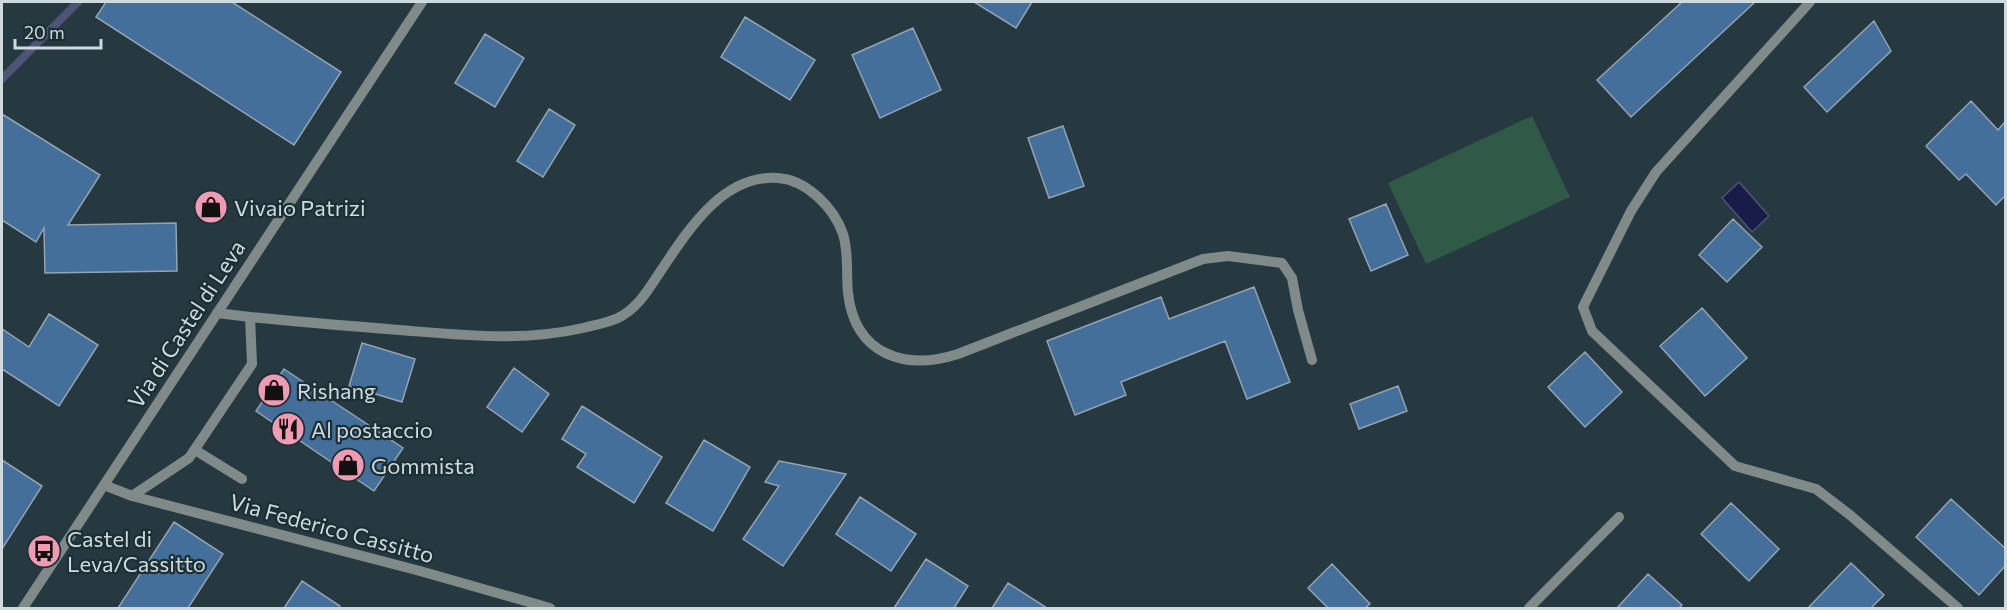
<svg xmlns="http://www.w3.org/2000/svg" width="2007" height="610" viewBox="0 0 2007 610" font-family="Commissioner,sans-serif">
<rect width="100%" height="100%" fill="#263940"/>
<path fill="#315947" d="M1532,116l38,81 -144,67 -38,-81z"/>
<path fill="#191b49" stroke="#4f5476" stroke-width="1.5" d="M1739,182l30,34 -17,16 -30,-34z"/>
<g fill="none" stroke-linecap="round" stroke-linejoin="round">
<path stroke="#4f5476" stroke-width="8" d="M2,79l76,-77"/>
</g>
<path fill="#436f9a" stroke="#94a3b2" stroke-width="1.5" d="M106,2h126l109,70 -47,73 -198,-128z
M974,2h58l-16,26z
M1682,2h73l-124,115 -34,-37z
M745,17l70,43 -25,40 -69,-43z
M1874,21l17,30 -64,61 -23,-25z
M913,28l28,62 -61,28 -28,-63z
M485,34l39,24 -29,49 -40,-24z
M1971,101l27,29 6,-7 2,1v71l-10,10 -30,-31 -7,6 -33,-34z
M549,109l26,16 -32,52 -26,-16z
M2,114l98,61 -32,50 108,-2 1,48 -132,2 -1,-45 -8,14 -34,-22z
M1063,126l21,60 -35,12 -21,-60z
M1386,204l22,51 -37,16 -22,-52z
M1733,219l29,28 -35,35 -28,-27z
M1254,287l36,95 -43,17 -22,-58 -104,41 5,13 -51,20 -28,-74 114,-44 8,22z
M1702,308l45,50 -42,38 -45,-50z
M49,314l49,31 -39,61 -57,-37v-40l27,18z
M362,343l53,16 -13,43 -53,-16z
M1585,352l37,40 -37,35 -37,-40z
M514,368l35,26 -27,38 -35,-25z
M284,369l119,79 -29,43 -118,-80z
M1398,386l9,25 -48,18 -9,-25z
M582,406l80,51 -28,46 -57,-36 9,-13 -24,-15z
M704,440l46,27 -37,64 -47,-28z
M2,460l40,26 -40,63z
M779,461l67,13 -63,92 -40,-27 36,-53 -14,-4z
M860,497l56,37 -25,37 -55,-37z
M1951,499l55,50v16l-27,30 -63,-58z
M1731,503l48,46 -30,32 -48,-47z
M174,522l49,32 -35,54h-70z
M926,559l42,27 -14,22h-60z
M1851,563l33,32 -13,13h-63z
M1332,564l38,40 -5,4h-37l-20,-20z
M1648,574l34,31 -3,3h-62z
M302,581l38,25 -1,2h-55z
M1008,583l39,25h-55z"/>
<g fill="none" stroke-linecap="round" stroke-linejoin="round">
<path stroke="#7f8a89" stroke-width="10" d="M1810,2l-154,170 -25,39 -48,96 9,24 143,135 81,23 34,26 108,93
M217,313l33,4c50,5 99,9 149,13 62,5 123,12 184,-2 12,-3 24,-5 35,-10 20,-10 30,-28 42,-46 27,-40 62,-98 118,-94 29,2 56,30 65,56 6,19 3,40 5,59 7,62 57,78 110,61l245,-95 25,-3 54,7 10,15 6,32 14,50
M195,450l47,29
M104,485l28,11 288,75 130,37
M132,496l57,-38 63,-94 -2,-47
M23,608l399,-606
M1529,608l90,-91"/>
</g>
<defs>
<g id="shop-disc" transform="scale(1.725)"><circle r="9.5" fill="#f19ab3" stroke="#1c2f35"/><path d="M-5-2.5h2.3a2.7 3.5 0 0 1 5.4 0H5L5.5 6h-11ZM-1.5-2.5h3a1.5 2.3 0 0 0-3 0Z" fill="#111"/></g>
<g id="restaurant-disc" transform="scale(1.725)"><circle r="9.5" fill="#f19ab3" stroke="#1c2f35"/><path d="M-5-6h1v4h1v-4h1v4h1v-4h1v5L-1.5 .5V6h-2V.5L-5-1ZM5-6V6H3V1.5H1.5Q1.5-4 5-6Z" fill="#111"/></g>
<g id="bus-disc" transform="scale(1.725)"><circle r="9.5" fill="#f19ab3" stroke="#1c2f35"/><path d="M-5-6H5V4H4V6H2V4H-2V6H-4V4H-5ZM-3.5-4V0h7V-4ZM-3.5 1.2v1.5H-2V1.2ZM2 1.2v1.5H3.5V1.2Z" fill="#111"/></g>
</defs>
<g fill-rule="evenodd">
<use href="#shop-disc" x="211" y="207"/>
<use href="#shop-disc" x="274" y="390"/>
<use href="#restaurant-disc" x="288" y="429"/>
<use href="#shop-disc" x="348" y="465"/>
<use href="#bus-disc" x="44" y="551"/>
</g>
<g text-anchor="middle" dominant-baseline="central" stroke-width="4.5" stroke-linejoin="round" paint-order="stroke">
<g font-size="22" fill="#cedade" stroke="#1c2f35" text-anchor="start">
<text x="234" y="207">Vivaio Patrizi</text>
<text x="297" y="390">Rishang</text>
<text x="311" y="429">Al postaccio</text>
<text x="371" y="465">Gommista</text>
<text x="67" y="538">Castel di<tspan x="67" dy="25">Leva/Cassitto</tspan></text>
</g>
<g font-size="22" fill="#cedade" stroke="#1c2f35">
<text transform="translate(186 324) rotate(-57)">Via di Castel di Leva</text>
<text transform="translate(332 528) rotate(15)">Via Federico Cassitto</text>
</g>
</g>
<rect width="2007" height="610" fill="none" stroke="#cedade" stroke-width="6"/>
<path d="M15 39v9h86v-9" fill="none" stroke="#cedade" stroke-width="3"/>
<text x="24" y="39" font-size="18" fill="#cedade" stroke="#1c2f35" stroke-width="4.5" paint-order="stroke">20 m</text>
</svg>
